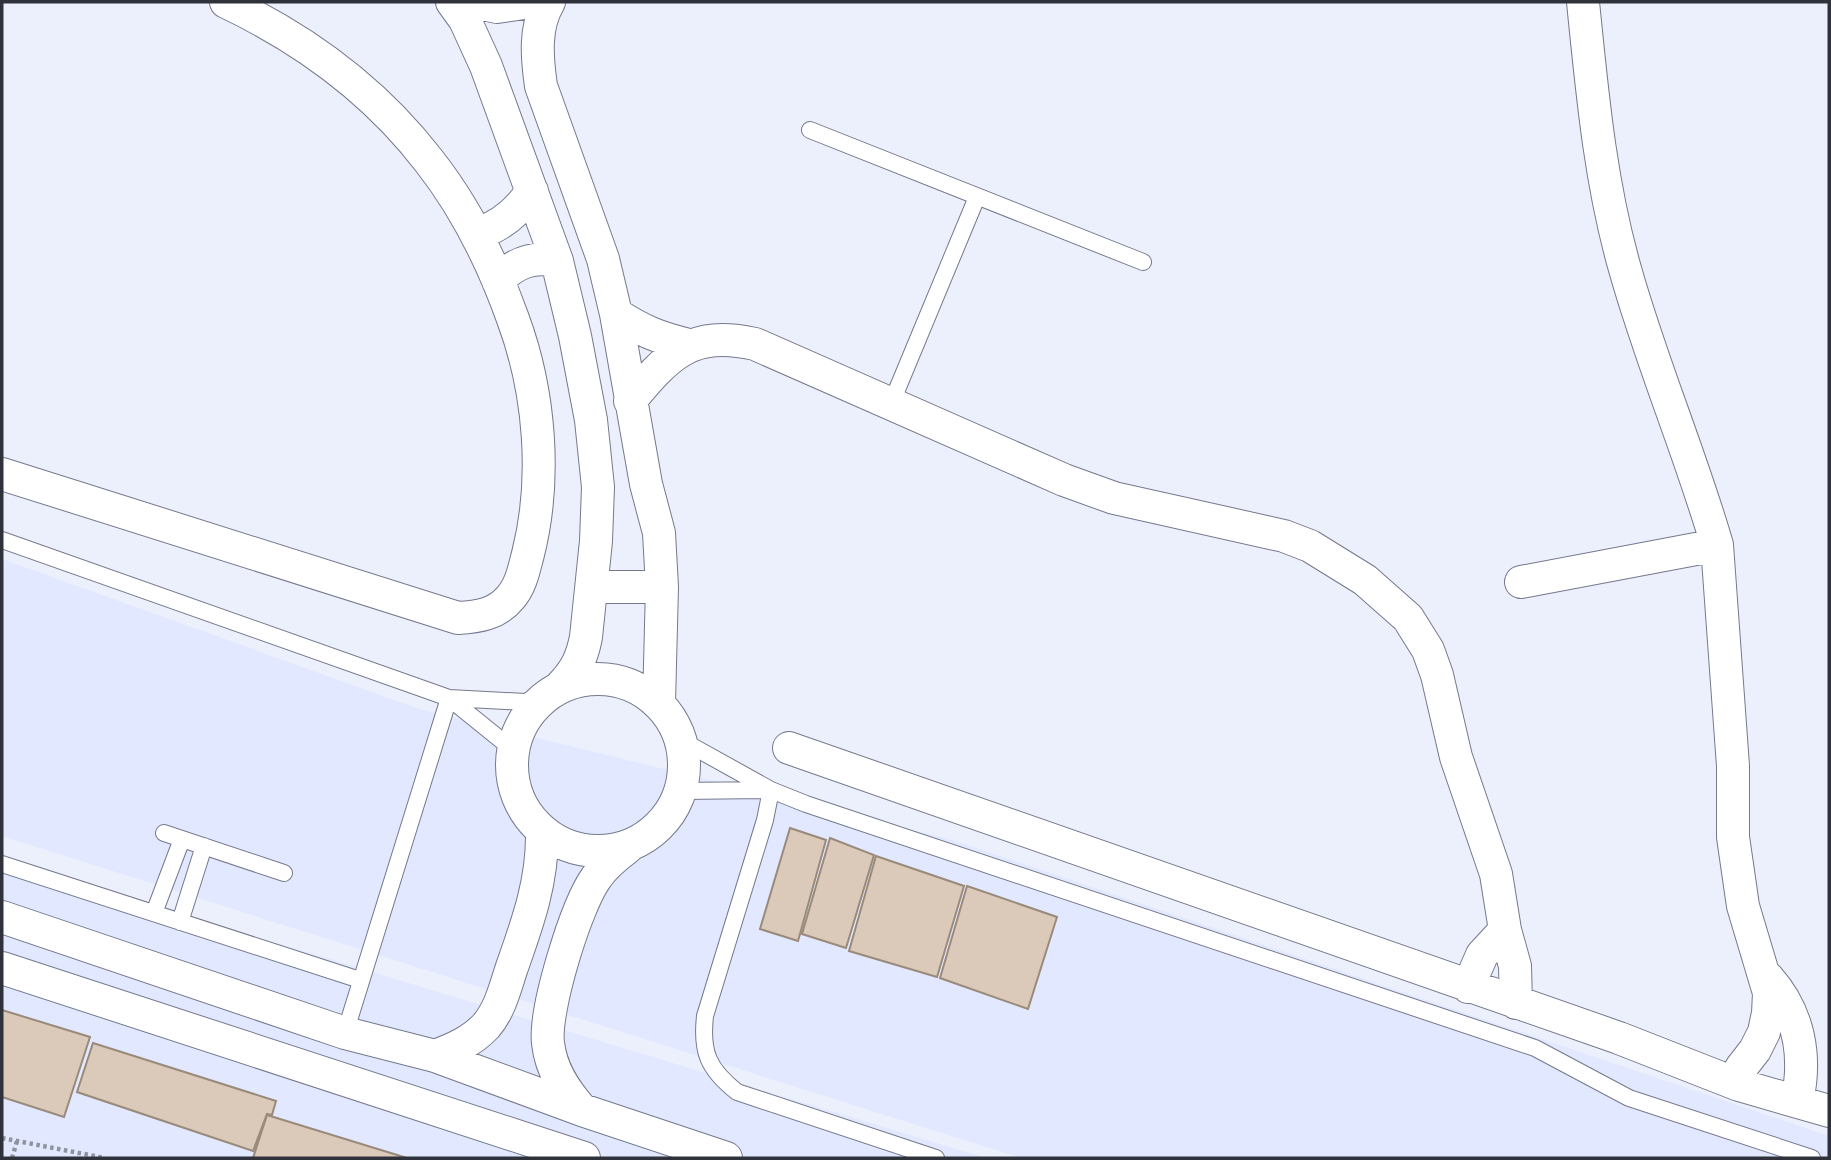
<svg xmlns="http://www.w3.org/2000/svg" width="1831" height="1160" viewBox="0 0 1831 1160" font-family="Lora,serif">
<rect width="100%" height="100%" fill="#ecf0fd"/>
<path fill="#e1e8ff" d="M2,559l417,150 530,130 880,297v22h-808l-1019,-322z
M2,860l984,298h-984z"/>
<path fill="#dbcab9" stroke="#998a7a" stroke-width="2" d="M790,828l36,12 -28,101 -38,-12z
M830,838l44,17 -28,93 -44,-14z
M876,856l88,30 -27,91 -88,-26z
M967,886l90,31 -29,92 -88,-31z
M2,1010l88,27 -26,80 -62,-20z
M93,1043l183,58 -4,14 -5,-1 -14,37 -176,-59z
M267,1115l140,43h-154z"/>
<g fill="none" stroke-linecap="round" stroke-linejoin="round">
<g stroke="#74798c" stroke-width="18">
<path id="service" d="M810,130l333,132
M891,404l86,-207
M2,540l447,158 57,46 7,10
M449,698l76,4 23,-8
M681,740l90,50
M681,791l89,-1
M164,833l120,40
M2,864l358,116
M154,913l28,-74
M180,922l24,-76
M345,1033l104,-335
M936,1158l-199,-66c-29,-23 -36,-40 -32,-76l60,-196 6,-30 35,14 729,244 94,50 183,60"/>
</g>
<g stroke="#74798c" stroke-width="34">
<path id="minor" d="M452,2l13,18 21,46 71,195 18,75 16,84 7,67 -2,54 -10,96c-4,21 -10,33 -25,49
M474,2l23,5 34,-5
M549,2c-15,25 -12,56 -8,84l62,173 13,55 30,170 13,49 3,54 -3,116
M477,234c24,-8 41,-22 55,-43
M498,281c17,-19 35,-25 59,-20
M616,314c26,17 43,24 73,31
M630,401c39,-47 61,-71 125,-57l309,136 50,18 170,38 26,10 55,34 43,38 20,32 9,25 19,82 40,117 9,56 10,36 1,37
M2,474l456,144c20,-1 39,-4 52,-20 11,-12 14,-29 18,-44 19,-75 12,-162 -15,-235 -20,-56 -47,-111 -84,-158 -53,-69 -125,-122 -203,-159
M1717,545l16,221v71l10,69 26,87 -1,20 -4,19 -9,18 -14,18 -2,17
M1521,582l196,-37c-27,-93 -66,-183 -92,-276 -25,-87 -33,-178 -42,-267
M592,587h70
M512 765a86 86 0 1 1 172 0a86 86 0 1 1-172 0Z
M789,748l830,290 120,47 90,26
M2,917l343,116 90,23 147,54 144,48
M2,968l582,190
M1768,978c31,35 39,78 29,123
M1468,987l14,-32 23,-25
M435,1056c19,-7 37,-15 51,-30 14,-16 19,-38 26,-59 16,-45 31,-87 30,-136
M582,1110c-17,-19 -31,-40 -34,-67 -4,-33 28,-137 48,-165 8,-12 19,-21 31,-30"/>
</g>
<path stroke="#8f939d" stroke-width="4.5" stroke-dasharray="3.5 3.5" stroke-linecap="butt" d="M2,1138l103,20
M12,1158l5,-17"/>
<use href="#service" stroke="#fff" stroke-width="16"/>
<use href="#minor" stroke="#fff" stroke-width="32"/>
</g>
<rect width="1831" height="1160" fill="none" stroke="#2f323a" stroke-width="7"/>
</svg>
